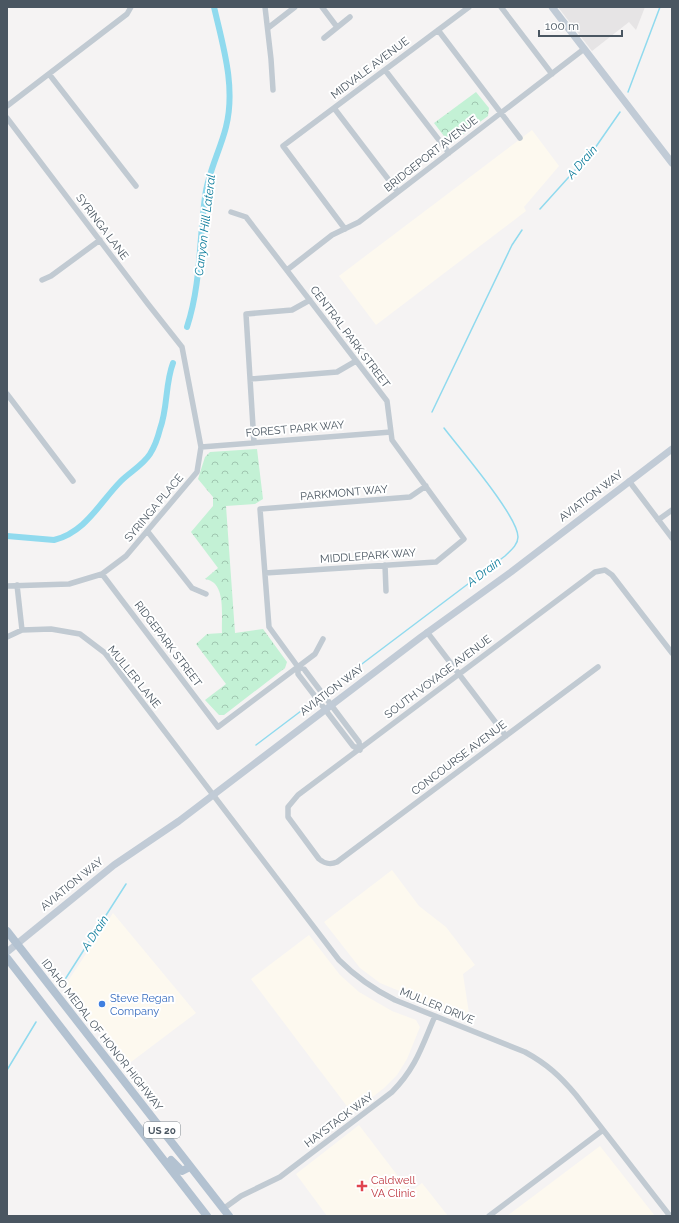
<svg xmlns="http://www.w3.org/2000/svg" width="679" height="1223" viewBox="0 0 679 1223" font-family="Raleway,sans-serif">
<defs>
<pattern id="park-crowns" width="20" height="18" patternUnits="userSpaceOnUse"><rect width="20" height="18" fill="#c3f1d5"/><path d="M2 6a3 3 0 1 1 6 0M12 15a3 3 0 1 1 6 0" fill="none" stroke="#a0c6b0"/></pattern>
</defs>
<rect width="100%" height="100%" fill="#f5f3f3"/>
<path fill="#fdf9ef" d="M532,130l27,36 -35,41 2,4 -150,114 -37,-49z
M392,870l27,36 27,21 29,38 -12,9 7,46 -90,-37 -20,-15 -36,-46z
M113,913l83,100 -73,55 -21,-32 -38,-49z
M309,935l31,40 19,17 33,19 24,9 4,7 -13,32 -10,16 -13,13 -32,25 -101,-134z
M359,1125l51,67 12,-9 26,33h-121l-31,-42z
M600,1146l55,70h-148z"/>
<path fill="#e6e4e5" d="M558,7h87l-9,23 -7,-8 -37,29z"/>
<path fill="url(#park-crowns)" d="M476,92l13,16 -1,8 -34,25 -7,-1 -13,-17z
M257,449l6,50 -8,5 -29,2 9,127 28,-4 24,33 -2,6 -61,47h-5l-14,-15 21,-16 -30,-40 11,-10 15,-1c-1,-17 5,-51 -17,-54l13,-11 -27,-36 22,-26v-9l-15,-18 7,-22 5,-5z"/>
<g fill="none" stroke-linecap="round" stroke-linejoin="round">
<path stroke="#90daee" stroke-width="1.5" d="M628,92l32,-85
M540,209l55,-61 25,-36
M432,412l80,-167 10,-15
M338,682l167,-126c5,-5 13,-11 13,-19 0,-21 -59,-89 -74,-109
M256,745l45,-34
M64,981l62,-97
M7,1070l29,-48"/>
<path stroke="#90daee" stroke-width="6" d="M187,327c14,-43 12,-86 18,-130 3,-25 15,-46 21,-70 10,-40 -3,-81 -12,-120
M7,536l47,4c32,-8 46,-38 67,-59 9,-9 22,-16 29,-27 5,-8 8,-17 10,-25 8,-22 5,-45 13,-66"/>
<path stroke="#c1cad2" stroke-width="5.5" d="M265,7l6,52 2,31
M322,7l15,20
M501,7l51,67
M268,28l27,-21
M438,30l82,108
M324,38l26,-21
M385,70l64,83
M49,74l87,112
M7,106l120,-92 4,-7
M334,108l64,84
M7,118l141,186 34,43 19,100 -4,25 -71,84 -24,18 -33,10 -62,2
M231,212l15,5 141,184 5,39 72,99 -28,23 -171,11
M345,229l-62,-83 186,-139
M287,270l45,-35 27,-13 225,-173
M42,280l9,-4 49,-36
M250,379l87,-7 19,-11
M7,394l66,87
M254,443l-8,-129 46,-4 18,-10
M201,447l190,-15
M629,481l43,57
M658,520l14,-10
M148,532l44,56 14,6
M385,565l1,26
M102,574l116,153 97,-73 8,-15
M17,585l5,45
M427,632l79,104
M7,637l15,-7 29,-1 29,5 25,19 234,307c17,17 34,29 56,40l130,52c22,12 35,24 51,43l94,121
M298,667v7l55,72 7,4
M598,667l-261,195c-7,3 -12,2 -18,-3l-31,-42v-10l10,-12 297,-223 10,-2 7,5 60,78
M360,750l-1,-8 -55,-73 -6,-2 -29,-40 -9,-118 150,-12 16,-11
M223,1209l18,-13 39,-19 112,-85c24,-24 30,-46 43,-76
M489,1216l114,-86"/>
<path stroke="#c1cbd6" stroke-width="7" d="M552,7l120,156
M7,952l107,-87 65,-44 242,-184 90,-65 161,-123"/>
<path stroke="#b3c2d1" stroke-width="8" d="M7,931l222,285
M7,958l200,258
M171,1160l11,11 8,-4"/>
</g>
<circle fill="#3f7fe0" stroke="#fff" stroke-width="1.5" cx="102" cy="1004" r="4"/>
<path fill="#e0444e" stroke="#fff" stroke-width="1.5" d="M360 1180h4v4h4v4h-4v4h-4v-4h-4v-4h4z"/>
<g text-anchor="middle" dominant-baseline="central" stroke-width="4" stroke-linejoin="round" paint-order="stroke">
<rect fill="#fff" stroke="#808990" stroke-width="1" x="144" y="1122" width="36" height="16" rx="3"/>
<g font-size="10" font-weight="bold" fill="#4a5661">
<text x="162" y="1130">US 20</text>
</g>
<g font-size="11" fill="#4a5661" stroke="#fff">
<text transform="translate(370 68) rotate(-37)">MIDVALE AVENUE</text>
<text transform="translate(431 154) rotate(-38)">BRIDGEPORT AVENUE</text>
<text transform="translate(102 227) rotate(53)">SYRINGA LANE</text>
<text transform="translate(350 337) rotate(53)">CENTRAL PARK STREET</text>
<text transform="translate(295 429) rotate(-5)">FOREST PARK WAY</text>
<text transform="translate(344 493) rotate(-5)">PARKMONT WAY</text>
<text transform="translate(591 496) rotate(-37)">AVIATION WAY</text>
<text transform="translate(154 508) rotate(-50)">SYRINGA PLACE</text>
<text transform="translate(368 556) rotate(-4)">MIDDLEPARK WAY</text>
<text transform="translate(168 644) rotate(53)">RIDGEPARK STREET</text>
<text transform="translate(134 677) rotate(51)">MULLER LANE</text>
<text transform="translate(438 677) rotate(-37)">SOUTH VOYAGE AVENUE</text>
<text transform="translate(332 690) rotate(-37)">AVIATION WAY</text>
<text transform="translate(459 758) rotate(-37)">CONCOURSE AVENUE</text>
<text transform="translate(72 884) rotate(-39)">AVIATION WAY</text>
<text transform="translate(437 1006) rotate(22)">MULLER DRIVE</text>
<text transform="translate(102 1035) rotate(52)">IDAHO MEDAL OF HONOR HIGHWAY</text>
<text transform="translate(339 1120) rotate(-37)">HAYSTACK WAY</text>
</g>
<g font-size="11" fill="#366cbe" stroke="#fff" text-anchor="start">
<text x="110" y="998">Steve Regan<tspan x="110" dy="13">Company</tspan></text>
</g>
<g font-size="11" fill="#be3a42" stroke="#fff" text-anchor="start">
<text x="371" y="1180">Caldwell<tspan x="371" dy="13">VA Clinic</tspan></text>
</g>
<g font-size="12" font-style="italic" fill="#0c7c9b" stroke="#fff">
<text transform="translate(582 162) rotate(-49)">A Drain</text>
<text transform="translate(205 225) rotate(-83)">Canyon Hill Lateral</text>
<text transform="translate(484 572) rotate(-37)">A Drain</text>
<text transform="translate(95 933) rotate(-57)">A Drain</text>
</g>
</g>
<rect width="679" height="1223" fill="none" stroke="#4a5661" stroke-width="16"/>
<path d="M539 30v6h83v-6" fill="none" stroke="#4a5661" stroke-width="2"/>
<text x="545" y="30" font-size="12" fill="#4a5661" stroke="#ffffff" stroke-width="3" paint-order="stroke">100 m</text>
</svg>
